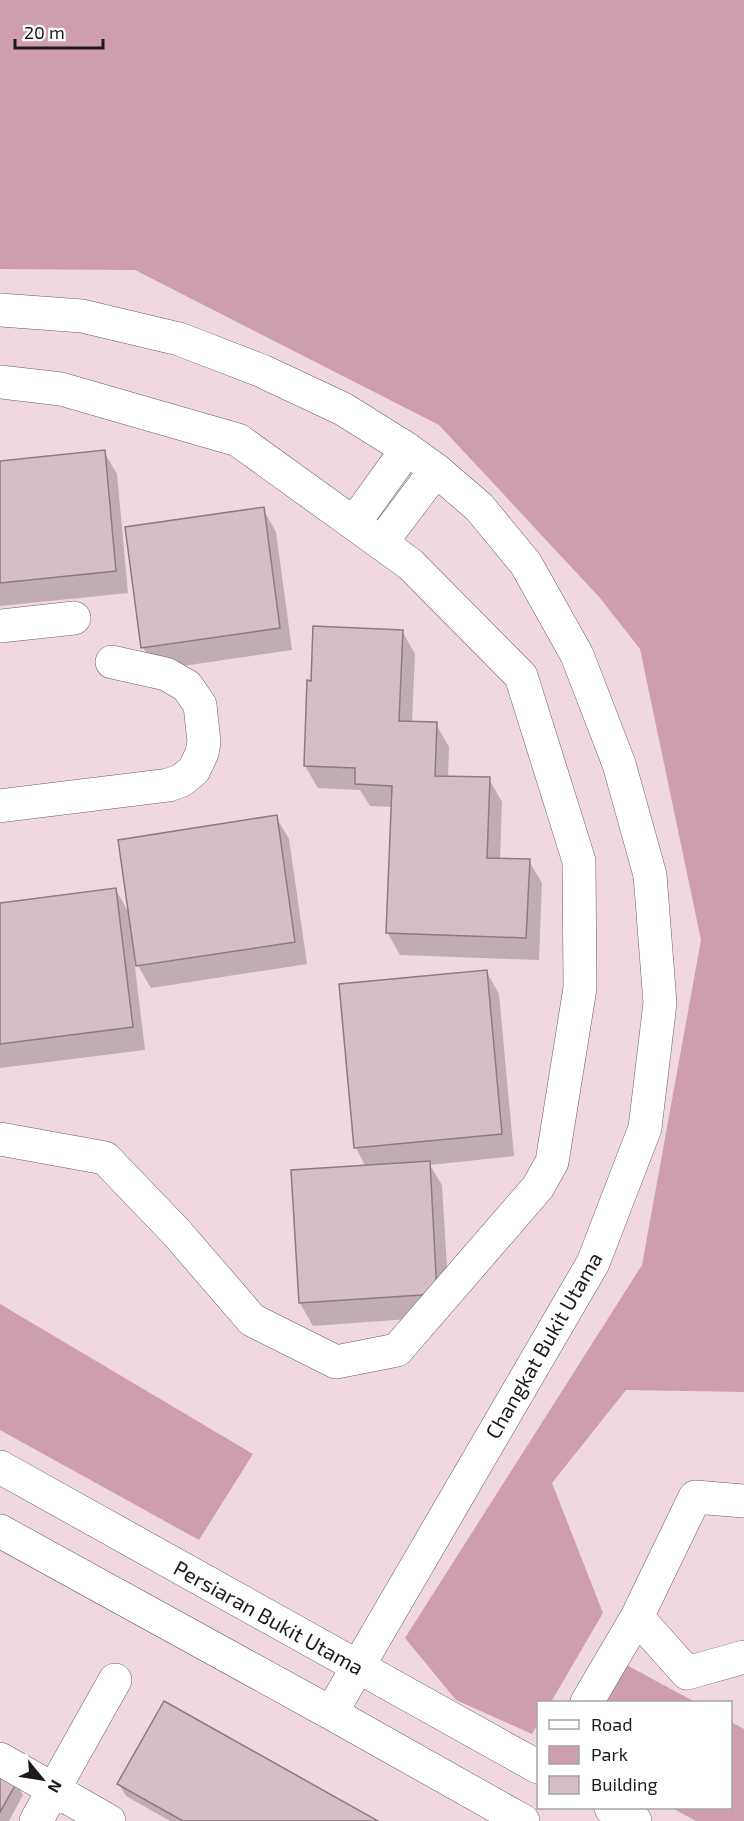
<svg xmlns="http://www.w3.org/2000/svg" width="744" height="1821" viewBox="0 0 744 1821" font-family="'Exo 2',sans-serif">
<rect width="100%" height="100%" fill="#efd9df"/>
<path fill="#ce9ead" d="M0,0h744v1392l-118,-2 -74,93 51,130 -52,89h-13v22l-6,10 -76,-34 -51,-62 237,-373 59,-325 -61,-291 -40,-51 -161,-173 -304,-155 -135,-1z
M0,1304l253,150 -54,86 -199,-110z
M623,1663l72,39h-93z
M731,1722l13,7v92h-48l-24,-13h58z"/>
<path fill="#0003" d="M104,452l13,22 11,119 -128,13v-144z
M263,509l13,23 16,118 -136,20 -13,-23z
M402,631l13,23 -3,69 24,1 13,23 -1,31 41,1 13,23 -2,58 29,1 13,22 -3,77 -139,-5 -13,-23 5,-125 -22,-1 -10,-16 -42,-2 -13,-22 7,-84z
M276,817l13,22 18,125 -156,24 -17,-29 11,91 -145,18v-164l116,-14 14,25z
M486,971l13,23 15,162 -84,9 12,20 8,131 -137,10 -13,-23 -7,-131 73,-5 -10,-19 -15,-162z
M0,1774l16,9 7,12 -14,26h-9z
M119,1784l256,37h-205l-44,-25z"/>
<path fill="#d5bfc5" stroke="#8e7a80" stroke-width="1.5" d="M105,450l11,121 -116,12v-122z
M264,507l16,121 -139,20 -16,-121z
M313,626l90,4 -4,91 38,1 -2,54 55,1 -3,81 43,1 -4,79 -140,-5 6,-147 -37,-2v-16l-51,-2 3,-86 4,1z
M277,815l18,127 -159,24 -18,-126z
M116,888l17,139 -133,17v-141z
M487,970l15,164 -148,14 -15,-164z
M430,1161l7,133 -138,9 -8,-133z
M164,1701l214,120h-195l-66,-37z
M0,1772l17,10 -17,30z"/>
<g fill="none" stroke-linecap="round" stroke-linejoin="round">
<g stroke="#6f5c61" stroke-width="34">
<path id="minor" d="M0,310l82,6 97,23 83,32 81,38 64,40 29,21 43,37 47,57 51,91 42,109 31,111 10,128 -15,125 -52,135 -262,450
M0,382l61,7 177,51 172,124 111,112 58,185 1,127 -28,174 -14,25 -141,163 -61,12 -84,-42 -75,-87 -72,-75 -105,-19
M354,523l53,-74
M381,543l55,-73
M0,626l74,-8
M0,806l169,-21 13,-5 12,-10 8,-17 2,-11 -4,-37 -13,-19 -21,-12 -54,-12
M0,1467l538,300
M0,1531l331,182 192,108
M637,1617l50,56 57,-16
M587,1702l50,-85 58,-120 49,4
M0,1759l109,62
M611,1808l24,13
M36,1821l79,-141"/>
</g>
<use href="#minor" stroke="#fff" stroke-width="33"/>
</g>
<g text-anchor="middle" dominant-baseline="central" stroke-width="4.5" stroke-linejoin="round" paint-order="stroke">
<g font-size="21" fill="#1f181a" stroke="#fff">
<text transform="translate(543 1345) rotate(-60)">Changkat Bukit Utama</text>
<text transform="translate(269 1617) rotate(29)">Persiaran Bukit Utama</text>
</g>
</g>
<rect x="537" y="1701" width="195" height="108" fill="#ffffff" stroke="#a5a3a3" stroke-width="1.5"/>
<rect x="549" y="1720" width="30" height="9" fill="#ffffff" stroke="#a5a3a3" stroke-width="1.5"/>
<text x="591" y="1731" font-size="18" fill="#1f181a">Road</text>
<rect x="549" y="1746" width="30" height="18" fill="#ce9ead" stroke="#a5a3a3" stroke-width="1.5"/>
<text x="591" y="1761" font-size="18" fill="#1f181a">Park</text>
<rect x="549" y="1776" width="30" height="18" fill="#d5bfc5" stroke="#a5a3a3" stroke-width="1.5"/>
<text x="591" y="1791" font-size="18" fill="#1f181a">Building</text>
<g transform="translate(42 1779) rotate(120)" stroke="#ffffff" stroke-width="4.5" paint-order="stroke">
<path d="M0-4.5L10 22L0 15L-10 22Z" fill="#1f181a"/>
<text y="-9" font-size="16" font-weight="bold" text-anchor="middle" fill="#1f181a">N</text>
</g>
<path d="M15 39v9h88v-9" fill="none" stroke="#1f181a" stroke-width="3"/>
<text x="24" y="39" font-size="18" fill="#1f181a" stroke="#ffffff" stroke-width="4.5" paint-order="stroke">20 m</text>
</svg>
